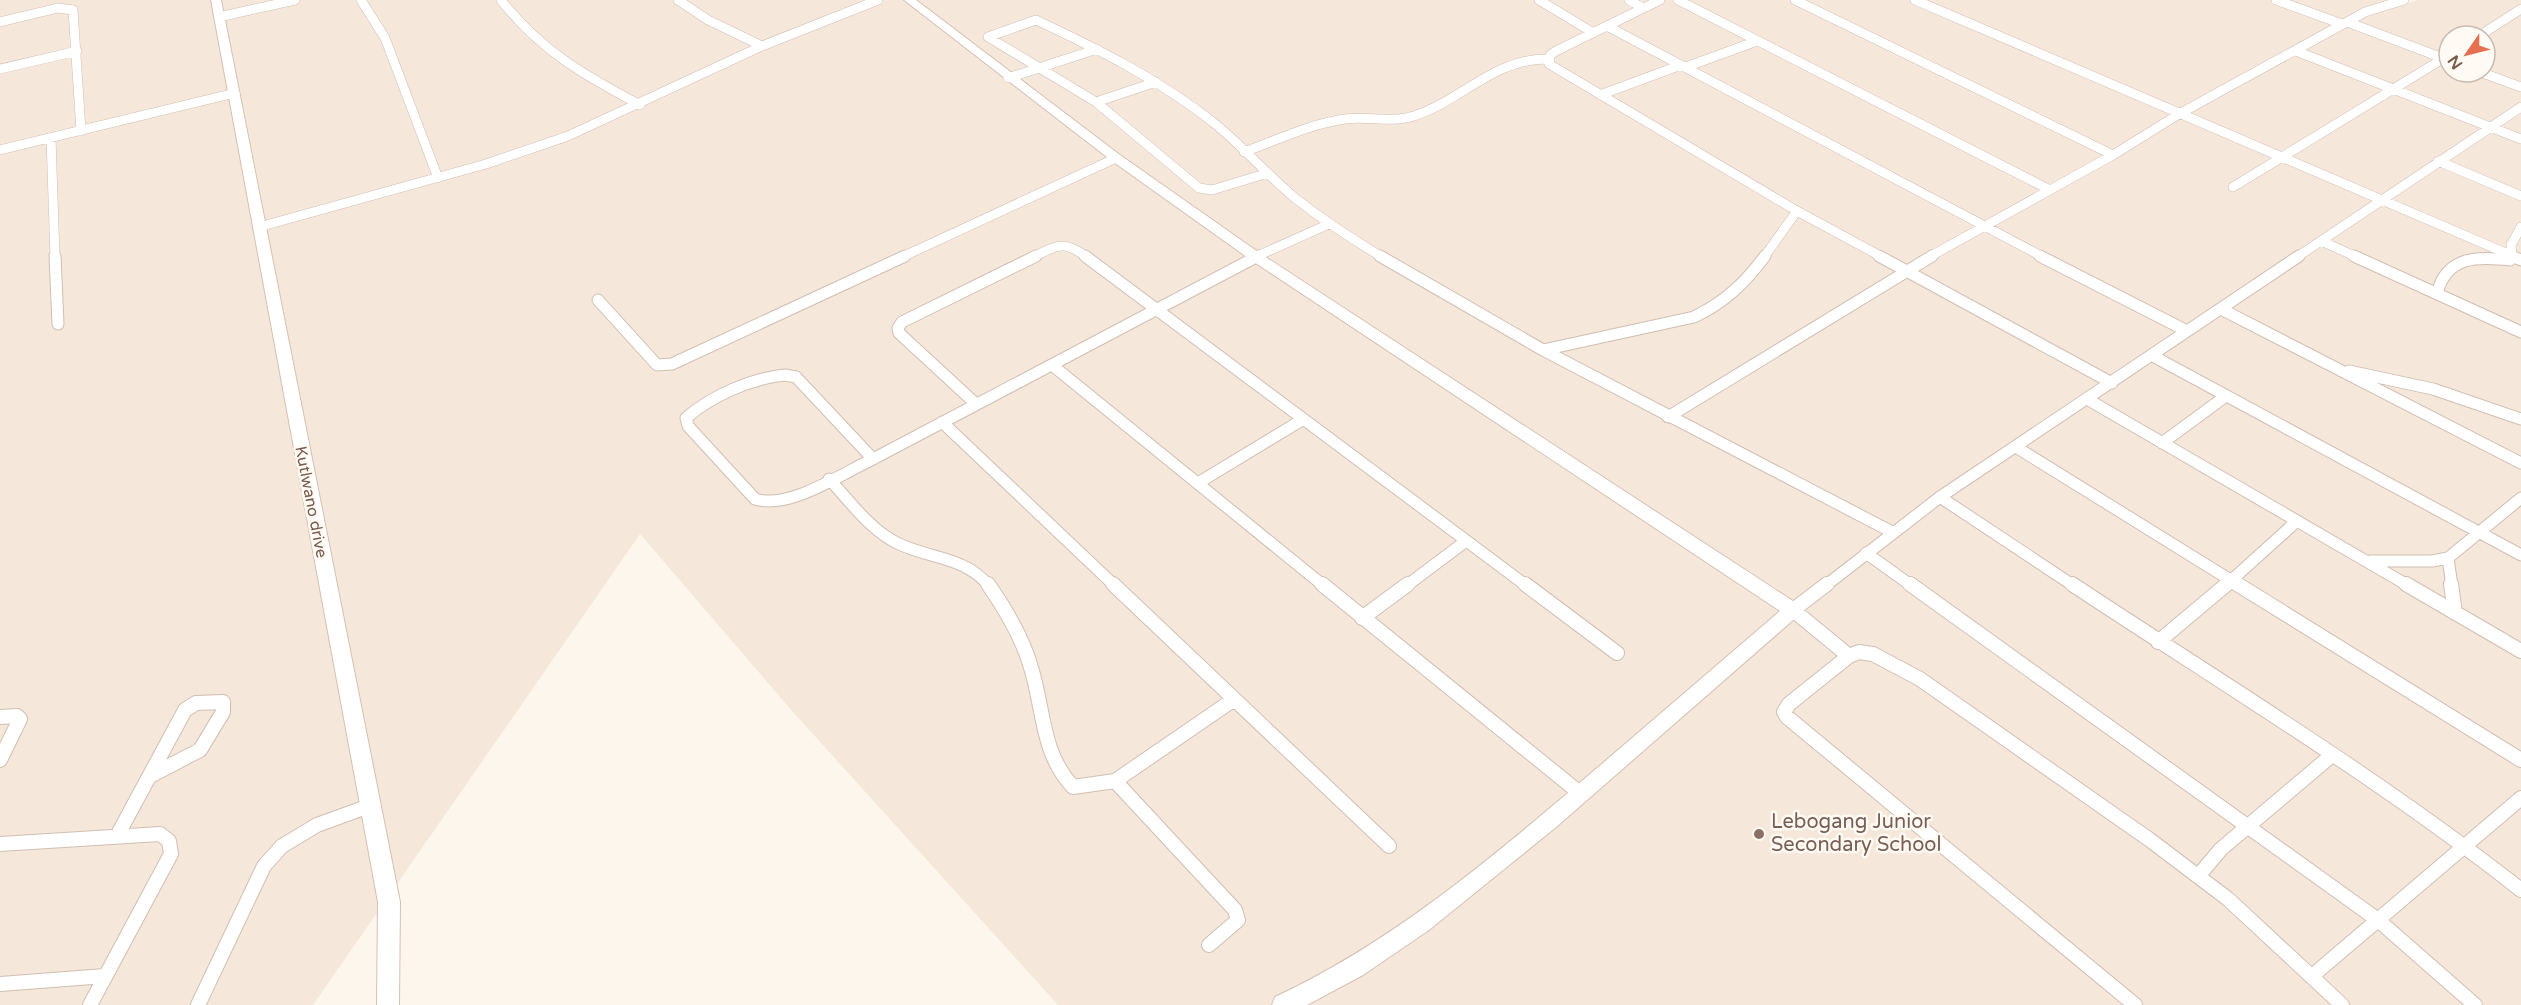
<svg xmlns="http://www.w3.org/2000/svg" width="2521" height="1005" viewBox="0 0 2521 1005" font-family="'Varela Round',sans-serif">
<rect width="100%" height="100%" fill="#fdf6ec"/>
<path fill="#f5e8da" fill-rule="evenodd" d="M0,0h2389l13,5 16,-5h103v1005h-1463l-265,-293 -153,-178 -327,471h-313zM2449,36h36v36h-36z"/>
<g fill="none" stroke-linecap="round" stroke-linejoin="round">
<g stroke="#d1beb0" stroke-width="10">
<path id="street-far2" d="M361,0l24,38 53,140
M501,0c40,51 83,75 139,105
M678,0l30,20 54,26
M1539,0l53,32
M1629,0l14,8
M1660,0l-104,51 -6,4 -1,9 248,147 85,46
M1678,0l372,190
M1795,0l318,155
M1915,0l600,257
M2276,0l66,24
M219,17l76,-17
M0,22l58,-14 15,2 8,121
M2347,22l101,38
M1607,26l436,231
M2479,36l42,-27
M2296,51l225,88
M1686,67l71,-26
M0,69l77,-18
M2480,72l41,15
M1008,78l89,-29
M1600,95l81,-30
M1096,102l60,-20
M51,138l4,119
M0,150l235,-57
M1244,152c33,-12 66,-28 101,-33 23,-3 47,4 69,-3 48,-16 81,-58 134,-57
M2438,161l83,35
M1268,173l-56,17 -13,-2 -103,-86 -108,-65 48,-17c62,29 124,60 178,103 29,23 53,52 81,75 28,22 57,41 87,59
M2233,187l216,-132
M259,227l227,-63 82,-28 194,-90 116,-46
M2321,241l36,16
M2512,256l-1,-11 10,-18
M902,257l214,-99
M1033,257c25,-12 30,-17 54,0
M1255,257l74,-33
M1764,257l33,-46
M1929,257l184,-102 66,-41 186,-102 39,-12
M2297,257l224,-150"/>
</g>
<g stroke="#d1beb0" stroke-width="13">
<path id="street-far1" d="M55,256l3,68
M1085,256l442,330
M1380,256l163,94 349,182
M1879,256l233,127
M2040,256l147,75
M2354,256l167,76
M2511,256l10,4
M2437,293c10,-37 40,-37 73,-33
M598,300l59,65 15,-1 233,-108
M2221,309l300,154
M1543,350l151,-33c31,-15 51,-34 71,-61
M2151,355l370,200
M1052,365l272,221
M2349,371l84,18 88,30
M785,375l11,2 77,82c-32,15 -84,51 -118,40l-67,-73 -2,-8c25,-22 66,-40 99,-43z
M2087,399l322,187
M976,404l-77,-71 -1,-5 4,-6 134,-66
M1668,417l264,-161
M942,422l173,164
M2162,443l64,-47
M2016,447l224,139
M873,459l385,-203
M829,479c21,22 40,50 68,64 32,16 68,13 92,43
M1198,483l104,-63
M1940,497l134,89
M1866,553l46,33
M2448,558l4,28
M2370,561h62l16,-3 73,-60
M1406,586l60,-45
M1825,586l115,-89 359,-241
M2225,586l72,-65"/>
</g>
<g stroke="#d1beb0" stroke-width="16">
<path id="street" d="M988,584c18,26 36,56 44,87 12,41 10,83 41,116l42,-6
M1113,584l276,262
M1322,584l259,210
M1525,584l92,69
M1827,584l-34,26 56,46 -60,48 -5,8 3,5 348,288
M1910,584l468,336 97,85
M2072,584c151,100 307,194 449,306
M2237,584l284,176
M2406,584l115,67
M2451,584l4,29
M1362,618l46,-34
M2158,642l69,-58
M1849,656l10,-4 14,2 47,25 230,161 78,59 114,106
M0,717l17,-1 3,3 -20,41
M117,836l68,-126 11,-7 27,-1v10l-23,38 -50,26
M0,844l160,-10 9,7 2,13 -81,151
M2199,875l22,-26 111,-94
M1209,945l29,-25 -3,-10 -120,-129 118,-81
M2312,976l209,-178
M0,984l105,-8
M198,1005l66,-139 18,-20 35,-21 55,-20"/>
</g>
<g stroke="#d6c0b0" stroke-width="2">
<path id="secondary" d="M211,0h10l179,902 -1,103h-22l1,-103z
M904,0h12l204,155 141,99 538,351 3,5 -3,5 -244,213 -126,102 -66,45 -56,30h-35l3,-8c113,-53 207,-131 301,-211 68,-58 136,-117 204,-175l-529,-351 -139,-99z"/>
</g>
<use href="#street-far2" stroke="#fff" stroke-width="9"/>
<use href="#street-far1" stroke="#fff" stroke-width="11"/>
<use href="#street" stroke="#fff" stroke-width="14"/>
<use href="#secondary" fill="#fff" fill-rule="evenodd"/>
</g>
<circle fill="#8d6e63" stroke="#fffaf3" stroke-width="2" cx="1759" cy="834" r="6"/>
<g text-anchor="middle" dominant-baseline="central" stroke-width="5" stroke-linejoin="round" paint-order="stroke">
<g font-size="16" fill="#7a5c4d" stroke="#fffaf3">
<text transform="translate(311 502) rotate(79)">Kutlwano drive</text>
</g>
<g font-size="20" fill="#785e54" stroke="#fffaf3" text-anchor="start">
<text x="1771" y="822">Lebogang Junior<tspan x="1771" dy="23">Secondary School</tspan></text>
</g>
</g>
<g transform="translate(2467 54) rotate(235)"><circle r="28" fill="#fffaf3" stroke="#cabbb1" stroke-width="1.5"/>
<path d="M0-4.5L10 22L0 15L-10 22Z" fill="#e76f51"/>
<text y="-9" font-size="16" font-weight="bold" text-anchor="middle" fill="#7a5c4d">N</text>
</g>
</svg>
